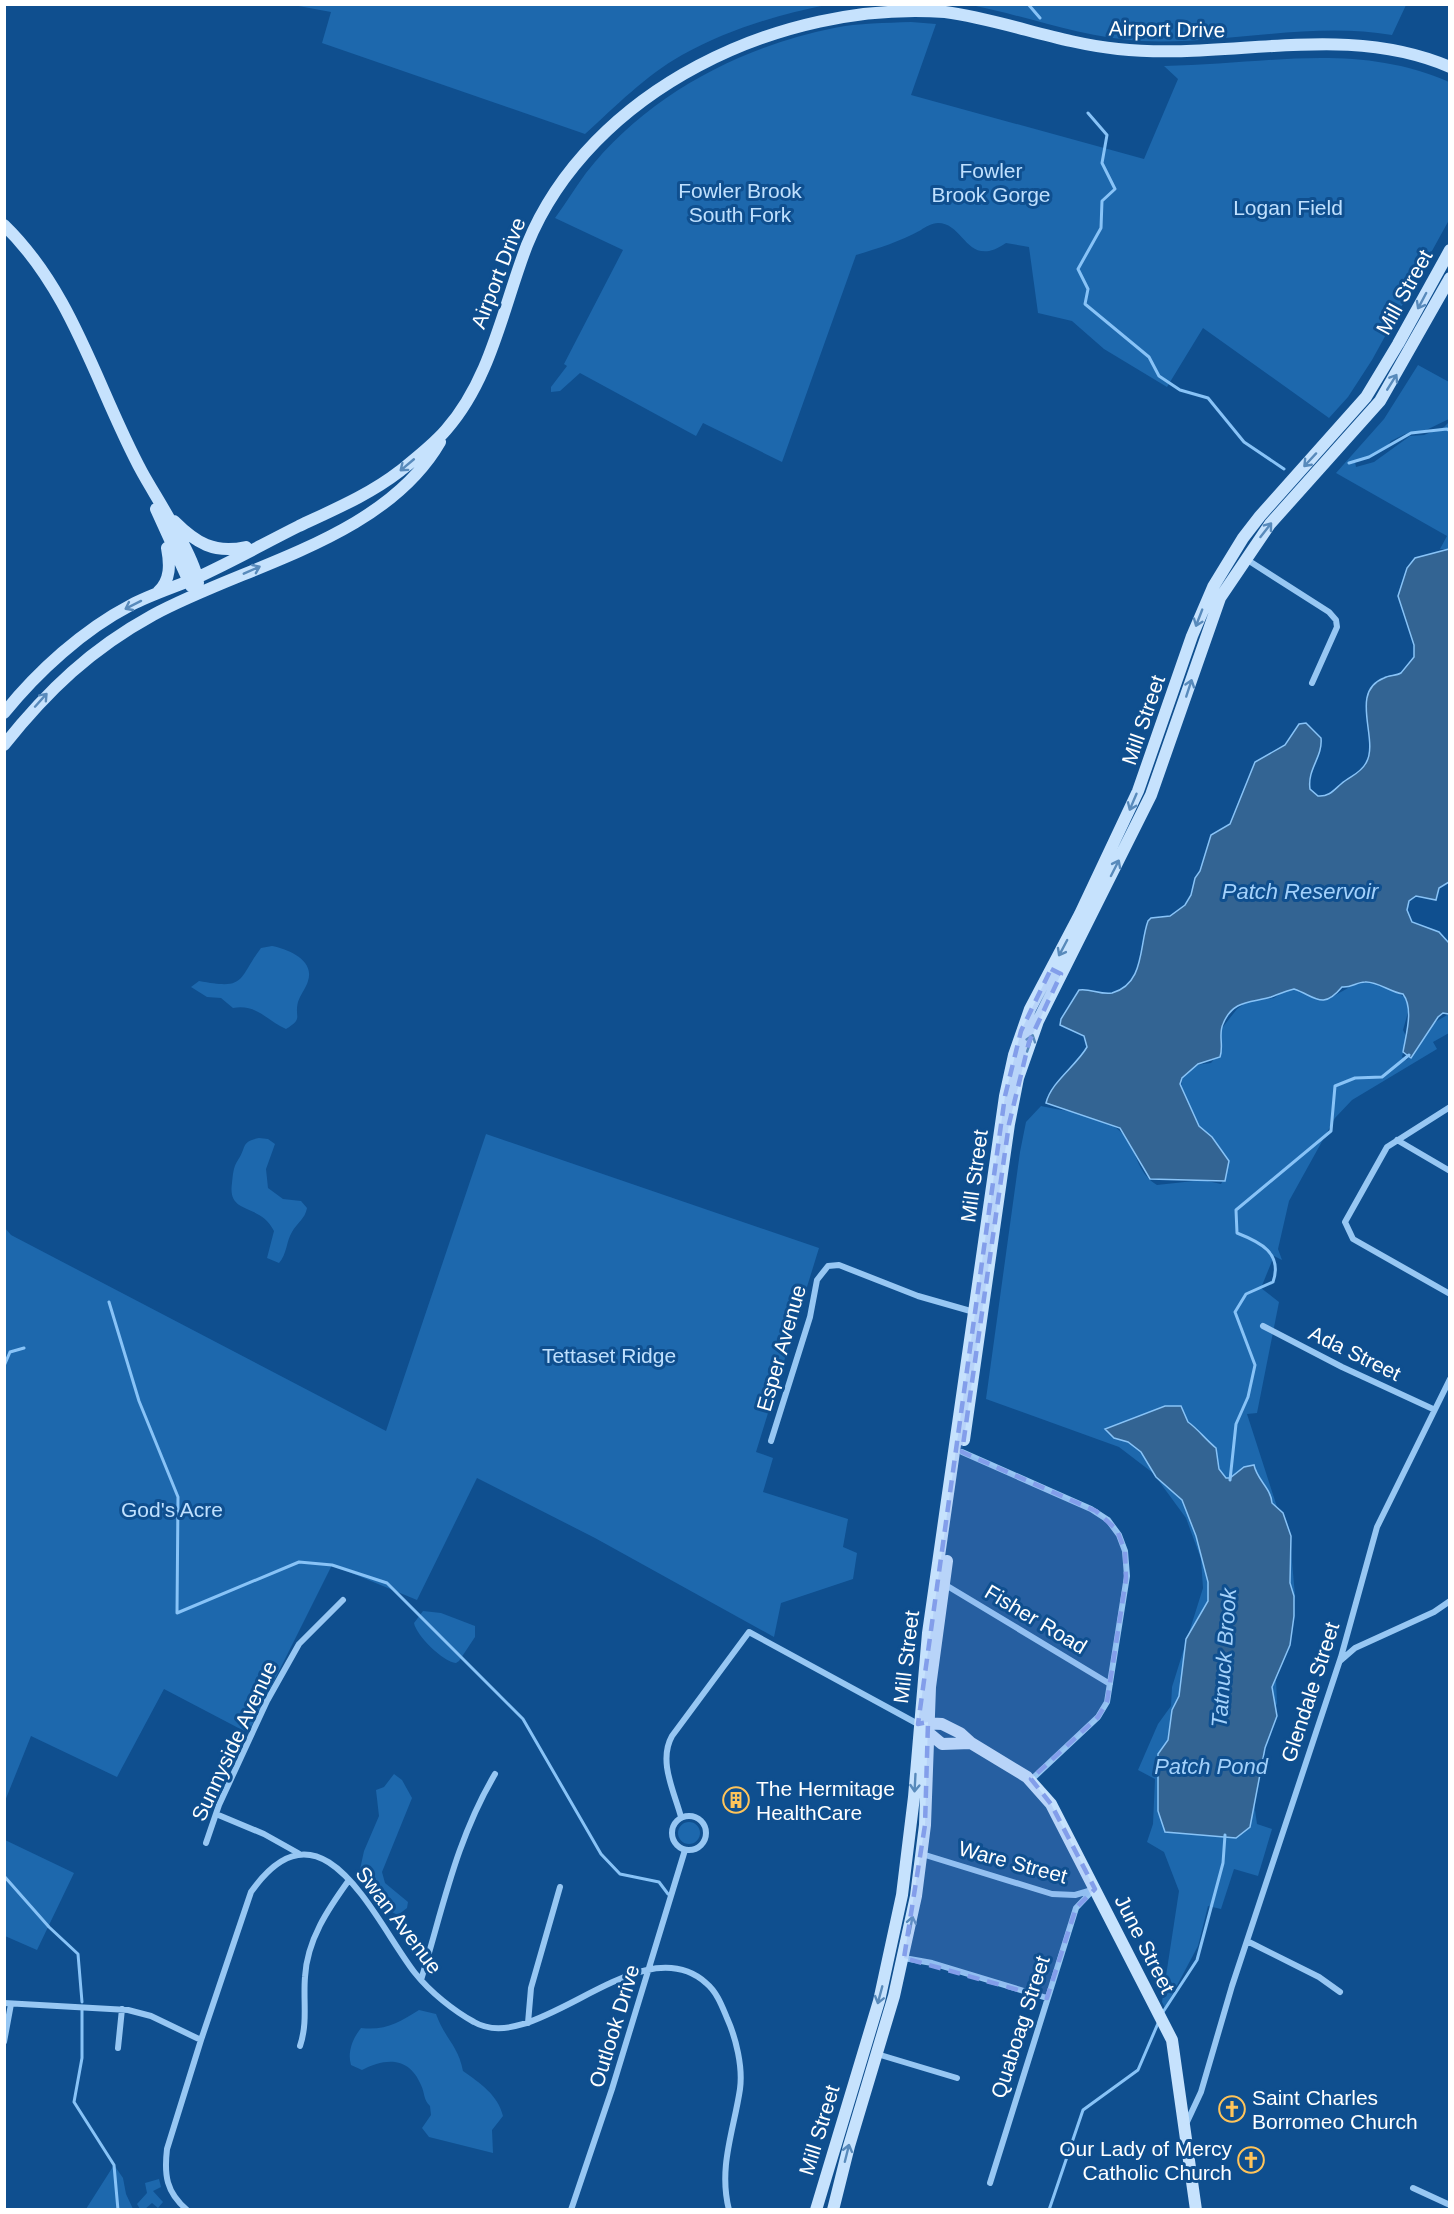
<svg xmlns="http://www.w3.org/2000/svg" width="1454" height="2214" viewBox="0 0 1454 2214" font-family="Arial,sans-serif">
<rect width="100%" height="100%" fill="#0f4f8f"/>
<path fill="#1d68ad" d="M293,5l533,-1v1c-50,10 -99,25 -144,50 -36,20 -67,52 -97,79l-263,-91 9,-31z
M971,5l435,-1v1l-14,30c-83,-14 -167,10 -251,6 -58,-3 -114,-25 -170,-36z
M911,22l25,2 -25,71 233,64 34,-80 -14,-13c99,-1 191,-25 285,16v138l-77,140 -24,37 -19,21 -126,-90 -36,59 -63,-38 -32,-28 -34,-8 -9,-66 -23,-4c-39,27 -41,-20 -68,-20 -6,0 -13,4 -17,7 -22,12 -42,18 -65,25l-74,207 -79,-39 -7,13 -116,-63 -20,18 -9,1v-5l16,-21 -3,-2 59,-114 -68,-32c11,-15 20,-30 31,-45 60,-77 153,-126 248,-145 25,-5 51,-5 77,-6z
M1418,365l31,17v37l-27,13 -17,2 -14,7 -6,8 -30,13 1,5 18,-5 36,-26 14,-1 20,-8 5,-5v127h-9l7,-13 -111,-63 48,-54z
M272,946c16,3 43,14 36,35 -2,7 -8,14 -10,21 -4,16 6,16 -12,27 -20,-9 -29,-25 -53,-21l-12,-10 -14,-1 -16,-10 8,-6c48,9 38,-1 62,-33z
M1373,982l34,16 3,7 -7,25 4,8 -5,19 5,3 28,-38 14,-8v19l-16,9 4,7 -85,51 -17,18 -46,83 -11,48 4,11 -8,-4 -13,32 18,14 -22,111 -10,1 40,124 3,2 5,55 -12,64 -7,20 1,24 -11,32 -12,68 3,21 15,5 -14,47 -24,-7 -13,40 -13,-3 -10,40 -33,62 -3,-6 17,-111 -15,-39 -17,-10 6,-18 2,-45 -17,-9 20,-46 13,-18 1,-19 31,-99 -2,-29 -15,-41 -33,-45 -34,-26 -133,-48 34,-247 6,-30 15,-16c25,6 61,7 80,26 16,16 15,41 36,53l46,-5 18,4c19,-28 -8,-37 -21,-56 -8,-12 -14,-26 -20,-38l3,-13 13,-12 15,-2 4,-5 7,-30 15,-19 11,-8 26,-3 16,-11 42,10 25,-14z
M486,1134l333,114 -63,204 17,6 -10,34 85,27 -5,28 14,6 -4,26 -72,24 -7,34 -179,-99 -118,-60 -60,122 -85,-35 -84,168 -84,-44 -47,88 -86,-41 -26,65v-573l6,7 375,196z
M259,1138l9,1 7,5 -9,25 2,19 15,11 18,2 6,7c-2,11 -10,15 -15,24 -6,10 -5,22 -13,31l-12,-5 7,-27c-14,-29 -47,-15 -42,-48 1,-8 1,-16 6,-23 9,-13 2,-18 21,-22z
M423,1611l18,2 34,13v11l-16,24 -3,2c-13,-1 -40,-28 -42,-40z
M394,1774l8,6 10,18 -30,74 3,11 23,19 -1,6 -9,7 -15,-7 -8,-15 -14,-11 -2,-8 5,-23 15,-35 -3,-26 8,-3z
M678 1833a11 11 0 1 1 22 0a11 11 0 1 1-22 0Z
M5,1840l69,33 -37,77 -32,-14z
M419,2010l17,4c9,25 22,31 27,57 17,12 35,24 40,45l-11,14 1,23 -64,-16 -7,-9 9,-13 -1,-9c-7,-7 -5,-13 -9,-21 -12,-29 -36,-27 -59,-15l-11,-5c-4,-13 2,-27 10,-37 24,3 39,-6 58,-18z
M114,2165l9,13 3,16 7,15h-47z
M159,2179l2,8 -8,4 10,11 -5,6 -6,-5 -7,6h-5l-3,-5 10,-11 -2,-10z"/>
<path fill="#336493" stroke="#88c3f7" stroke-width="1.5" d="M1449,549v333l-10,6 -3,12 -20,-4 -7,5 -2,9 5,12 27,10 10,11v71l-6,-1 -5,4 -27,41 -8,-6c3,-18 11,-43 0,-58 -13,-2 -26,-13 -38,-12 -8,0 -14,6 -23,5 -20,24 -27,9 -48,2 -8,2 -15,5 -23,8 -19,6 -38,2 -48,27 -5,10 1,22 -3,33l-22,7 -16,14 -2,6 19,42 13,11 17,24 -4,20 -75,-2 -30,-51 -74,-25c5,-21 30,-37 41,-56l-3,-11 -24,-11 1,-6 18,-29c11,-2 21,5 33,3 33,-9 27,-48 36,-72l3,-3 19,-2 15,-11 6,-10 4,-17 5,-7 11,-36 19,-11 25,-62 30,-17 14,-21 7,-1 15,15c2,19 -14,31 -11,51l8,7c11,1 16,-6 23,-12 9,-8 19,-10 25,-21 14,-23 -18,-71 18,-85 5,-3 12,-2 17,-5l13,-16v-12l-16,-49 9,-28 8,-10z
M1165,1406h16l7,16c10,7 18,18 28,26l3,21 7,9h4l14,-11 10,-2c3,15 17,23 18,38l11,10 8,23 -1,47 4,13v20l-4,29 -18,42 5,29 -12,32 -15,79 -14,11 -71,-6 -7,-21v-57l10,-14 4,-30 7,-14 7,-57 22,-38v-19l-12,-46 -14,-36 -26,-23 -15,-25 -13,-10 -14,-4 -9,-9z"/>
<g fill="none" stroke-linecap="round" stroke-linejoin="round">
<path stroke="#88c3f7" stroke-width="3" d="M1028,4l12,14
M1088,113l19,22 -5,28 13,26 -13,12 -1,27 -23,41 10,20 -3,15 64,53 10,19 21,14 28,8 36,44 40,27
M1349,463l20,-6 42,-24 36,-4 3,2
M109,1302l30,99 39,96 -1,116 122,-51 33,3 55,18 136,136 78,135 19,20 39,8 9,12
M4,1366l6,-14 14,-4
M1230,1480l6,-56 12,-27 7,-32 -20,-53 11,-18 27,-12c10,-29 -13,-40 -36,-49l-1,-23 95,-79 4,-45 20,-8 27,-1 27,-22
M4,1876l45,51 29,27 4,48
M82,2009v49l-8,44 40,63 4,45
M1163,2012l34,-52 26,-97 2,-28
M1049,2210l34,-100 55,-40 21,-49"/>
<path stroke="#97c7f3" stroke-width="6" d="M1246,559l83,53 7,8 1,7 -25,56
M1450,1107l-63,40 -42,75 8,17 97,55
M1397,1140l53,31
M1263,1326l79,41 91,42
M771,1441l39,-124 7,-37 11,-14 11,-1 79,31 56,16
M962,1452l129,57 17,11 11,15 6,16 2,25 -20,126 -9,15 -67,63
M944,1584l166,100
M1340,1661l15,-13 79,-36 16,-11
M216,1814l48,20 34,19
M672 1833a17 17 0 1 1 34 0a17 17 0 1 1-34 0Z
M681,1817c-7,-26 -23,-56 -9,-81l77,-104 169,92
M206,1843l13,-38 48,-104 32,-57 44,-44
M922,1854l130,40 23,1 17,-5
M1247,1941l72,36 21,15
M904,1958l28,5 115,35
M421,1980c22,-72 35,-140 74,-206
M4,2003l124,7 23,6 50,24 50,-148c71,-101 123,28 164,81 15,19 39,38 59,49 62,36 166,-98 232,-39 11,9 16,23 21,35 9,20 16,49 13,71 -6,41 -22,78 -11,121
M528,2023l3,-35 29,-101
M4,2042l7,-38
M300,2046c8,-24 3,-45 5,-69 2,-37 23,-68 44,-97
M118,2048l4,-39
M877,2054l80,24
M1187,2122l14,-30 31,-106 109,-329 36,-130 73,-148
M990,2183l86,-275 18,-19
M1413,2188l37,17
M187,2210c-21,-18 -23,-35 -20,-61l34,-109
M571,2210l41,-121 73,-239"/>
<path stroke="#c6e2fd" stroke-width="12" d="M4,225c70,68 93,164 138,247 13,24 54,86 56,111
M156,509l35,77
M174,521c22,22 40,33 72,26
M158,592c13,-12 12,-28 9,-44
M4,713c34,-42 79,-83 127,-108 21,-11 44,-18 65,-27 35,-16 69,-35 103,-52 34,-16 70,-31 101,-55 15,-12 33,-26 46,-41 45,-51 57,-123 81,-185 63,-155 254,-245 418,-233 59,8 114,31 173,37 111,12 225,-28 332,18
M4,745c44,-55 87,-96 149,-130 92,-50 231,-76 287,-173
M964,1440l45,-316 9,-46 20,-57 113,-226 69,-197 50,-74 110,-123 70,-123
M923,1723l19,1 18,9 11,10 56,34 24,27 121,236 24,170
M924,1729l18,15 29,-1
M816,2210l63,-209 23,-106 12,-98 14,-164 77,-537 9,-41 16,-46 50,-95 58,-123 54,-155 21,-49 30,-49 17,-22 106,-119 32,-53 52,-94
M833,2210l16,-64 45,-150 22,-100 9,-71 5,-138 17,-126"/>
</g>
<defs><path id="oneway-shaft" d="M-6 0H5M1.5-3L5.5 0L1.5 3" fill="none" stroke-width="1.6" stroke-linecap="round" stroke-linejoin="round" transform="scale(1.5)"/></defs>
<g stroke="#588abb">
<use href="#oneway-shaft" transform="translate(1422 301) rotate(118)"/>
<use href="#oneway-shaft" transform="translate(1392 382) rotate(-58)"/>
<use href="#oneway-shaft" transform="translate(1310 460) rotate(133)"/>
<use href="#oneway-shaft" transform="translate(407 465) rotate(140)"/>
<use href="#oneway-shaft" transform="translate(1266 530) rotate(-52)"/>
<use href="#oneway-shaft" transform="translate(252 570) rotate(-24)"/>
<use href="#oneway-shaft" transform="translate(133 605) rotate(153)"/>
<use href="#oneway-shaft" transform="translate(1199 618) rotate(111)"/>
<use href="#oneway-shaft" transform="translate(1189 688) rotate(-72)"/>
<use href="#oneway-shaft" transform="translate(41 700) rotate(-48)"/>
<use href="#oneway-shaft" transform="translate(1133 802) rotate(113)"/>
<use href="#oneway-shaft" transform="translate(1115 868) rotate(-63)"/>
<use href="#oneway-shaft" transform="translate(1063 948) rotate(118)"/>
<use href="#oneway-shaft" transform="translate(1030 1043) rotate(-71)"/>
<use href="#oneway-shaft" transform="translate(915 1783) rotate(93)"/>
<use href="#oneway-shaft" transform="translate(911 1925) rotate(-79)"/>
<use href="#oneway-shaft" transform="translate(880 1995) rotate(105)"/>
<use href="#oneway-shaft" transform="translate(847 2153) rotate(-76)"/>
</g>
<path fill="#839eea" fill-opacity="0.2" stroke="#839eea" stroke-width="4.5" stroke-dasharray="12 8" stroke-linejoin="round" d="M1051,969l10,5 -32,68 -20,82 -47,328 134,59 21,19 8,21 1,28 -19,123 -9,15 -67,62 20,25 44,85 -19,19 -29,90 -143,-40 21,-133 3,-103 -10,2 87,-628 16,-65z"/>
<defs>
<g id="building-ring" transform="scale(1.35)"><circle r="9.5" fill="#0f4f8f" stroke="#ffc45a" stroke-width="1.5"/><path d="M-4-6H4V6H1V3H-1V6H-4ZM-2.5-4.3h1.7v1.8h-1.7ZM.8-4.3h1.7v1.8H.8ZM-2.5-1h1.7V.8h-1.7ZM.8-1h1.7V.8H.8Z" fill="#ffc45a"/></g>
<g id="church-ring" transform="scale(1.35)"><circle r="9.5" fill="#0f4f8f" stroke="#ffc45a" stroke-width="1.5"/><path d="M-1.2-6h2.4v3.5h3.3v2.4h-3.3V6h-2.4V-.1h-3.3v-2.4h3.3Z" fill="#ffc45a"/></g>
</defs>
<g fill-rule="evenodd">
<use href="#building-ring" x="736" y="1800"/>
<use href="#church-ring" x="1232" y="2109"/>
<use href="#church-ring" x="1251" y="2160"/>
</g>
<g text-anchor="middle" dominant-baseline="central" stroke-width="6" stroke-linejoin="round" paint-order="stroke">
<g font-size="21" fill="#fff" stroke="#0f4f8f">
<text transform="translate(1167 29) rotate(1)">Airport Drive</text>
<text transform="translate(498 273) rotate(-69)">Airport Drive</text>
<text transform="translate(1404 292) rotate(-61)">Mill Street</text>
<text transform="translate(1143 720) rotate(-71)">Mill Street</text>
<text transform="translate(974 1176) rotate(-82)">Mill Street</text>
<text transform="translate(781 1348) rotate(-74)">Esper Avenue</text>
<text transform="translate(1355 1353) rotate(26)">Ada Street</text>
<text transform="translate(1036 1619) rotate(31)">Fisher Road</text>
<text transform="translate(906 1657) rotate(-83)">Mill Street</text>
<text transform="translate(1310 1692) rotate(-72)">Glendale Street</text>
<text transform="translate(234 1741) rotate(-65)">Sunnyside Avenue</text>
<text transform="translate(1013 1862) rotate(15)">Ware Street</text>
<text transform="translate(399 1920) rotate(53)">Swan Avenue</text>
<text transform="translate(1145 1944) rotate(63)">June Street</text>
<text transform="translate(614 2026) rotate(-73)">Outlook Drive</text>
<text transform="translate(1020 2027) rotate(-72)">Quaboag Street</text>
<text transform="translate(819 2130) rotate(-73)">Mill Street</text>
</g>
<g font-size="21" fill="#bfe0fe" stroke="#0f4f8f">
<text x="991" y="170">Fowler<tspan x="991" dy="24">Brook Gorge</tspan></text>
<text x="740" y="190">Fowler Brook<tspan x="740" dy="24">South Fork</tspan></text>
<text x="1288" y="207">Logan Field</text>
<text x="609" y="1355">Tettaset Ridge</text>
<text x="172" y="1509">God's Acre</text>
</g>
<g font-size="21" fill="#fff" stroke="#0f4f8f" text-anchor="start">
<text x="756" y="1788">The Hermitage<tspan x="756" dy="24">HealthCare</tspan></text>
<text x="1252" y="2097">Saint Charles<tspan x="1252" dy="24">Borromeo Church</tspan></text>
<text x="1232" y="2148" text-anchor="end">Our Lady of Mercy<tspan x="1232" dy="24">Catholic Church</tspan></text>
</g>
<g font-size="22" font-style="italic" fill="#a3d1fb" stroke="#0f4f8f">
<text x="1300" y="891">Patch Reservoir</text>
<text transform="translate(1224 1658) rotate(-86)">Tatnuck Brook</text>
<text x="1211" y="1766">Patch Pond</text>
</g>
</g>
<rect width="1454" height="2214" fill="none" stroke="#ffffff" stroke-width="12"/>
</svg>
